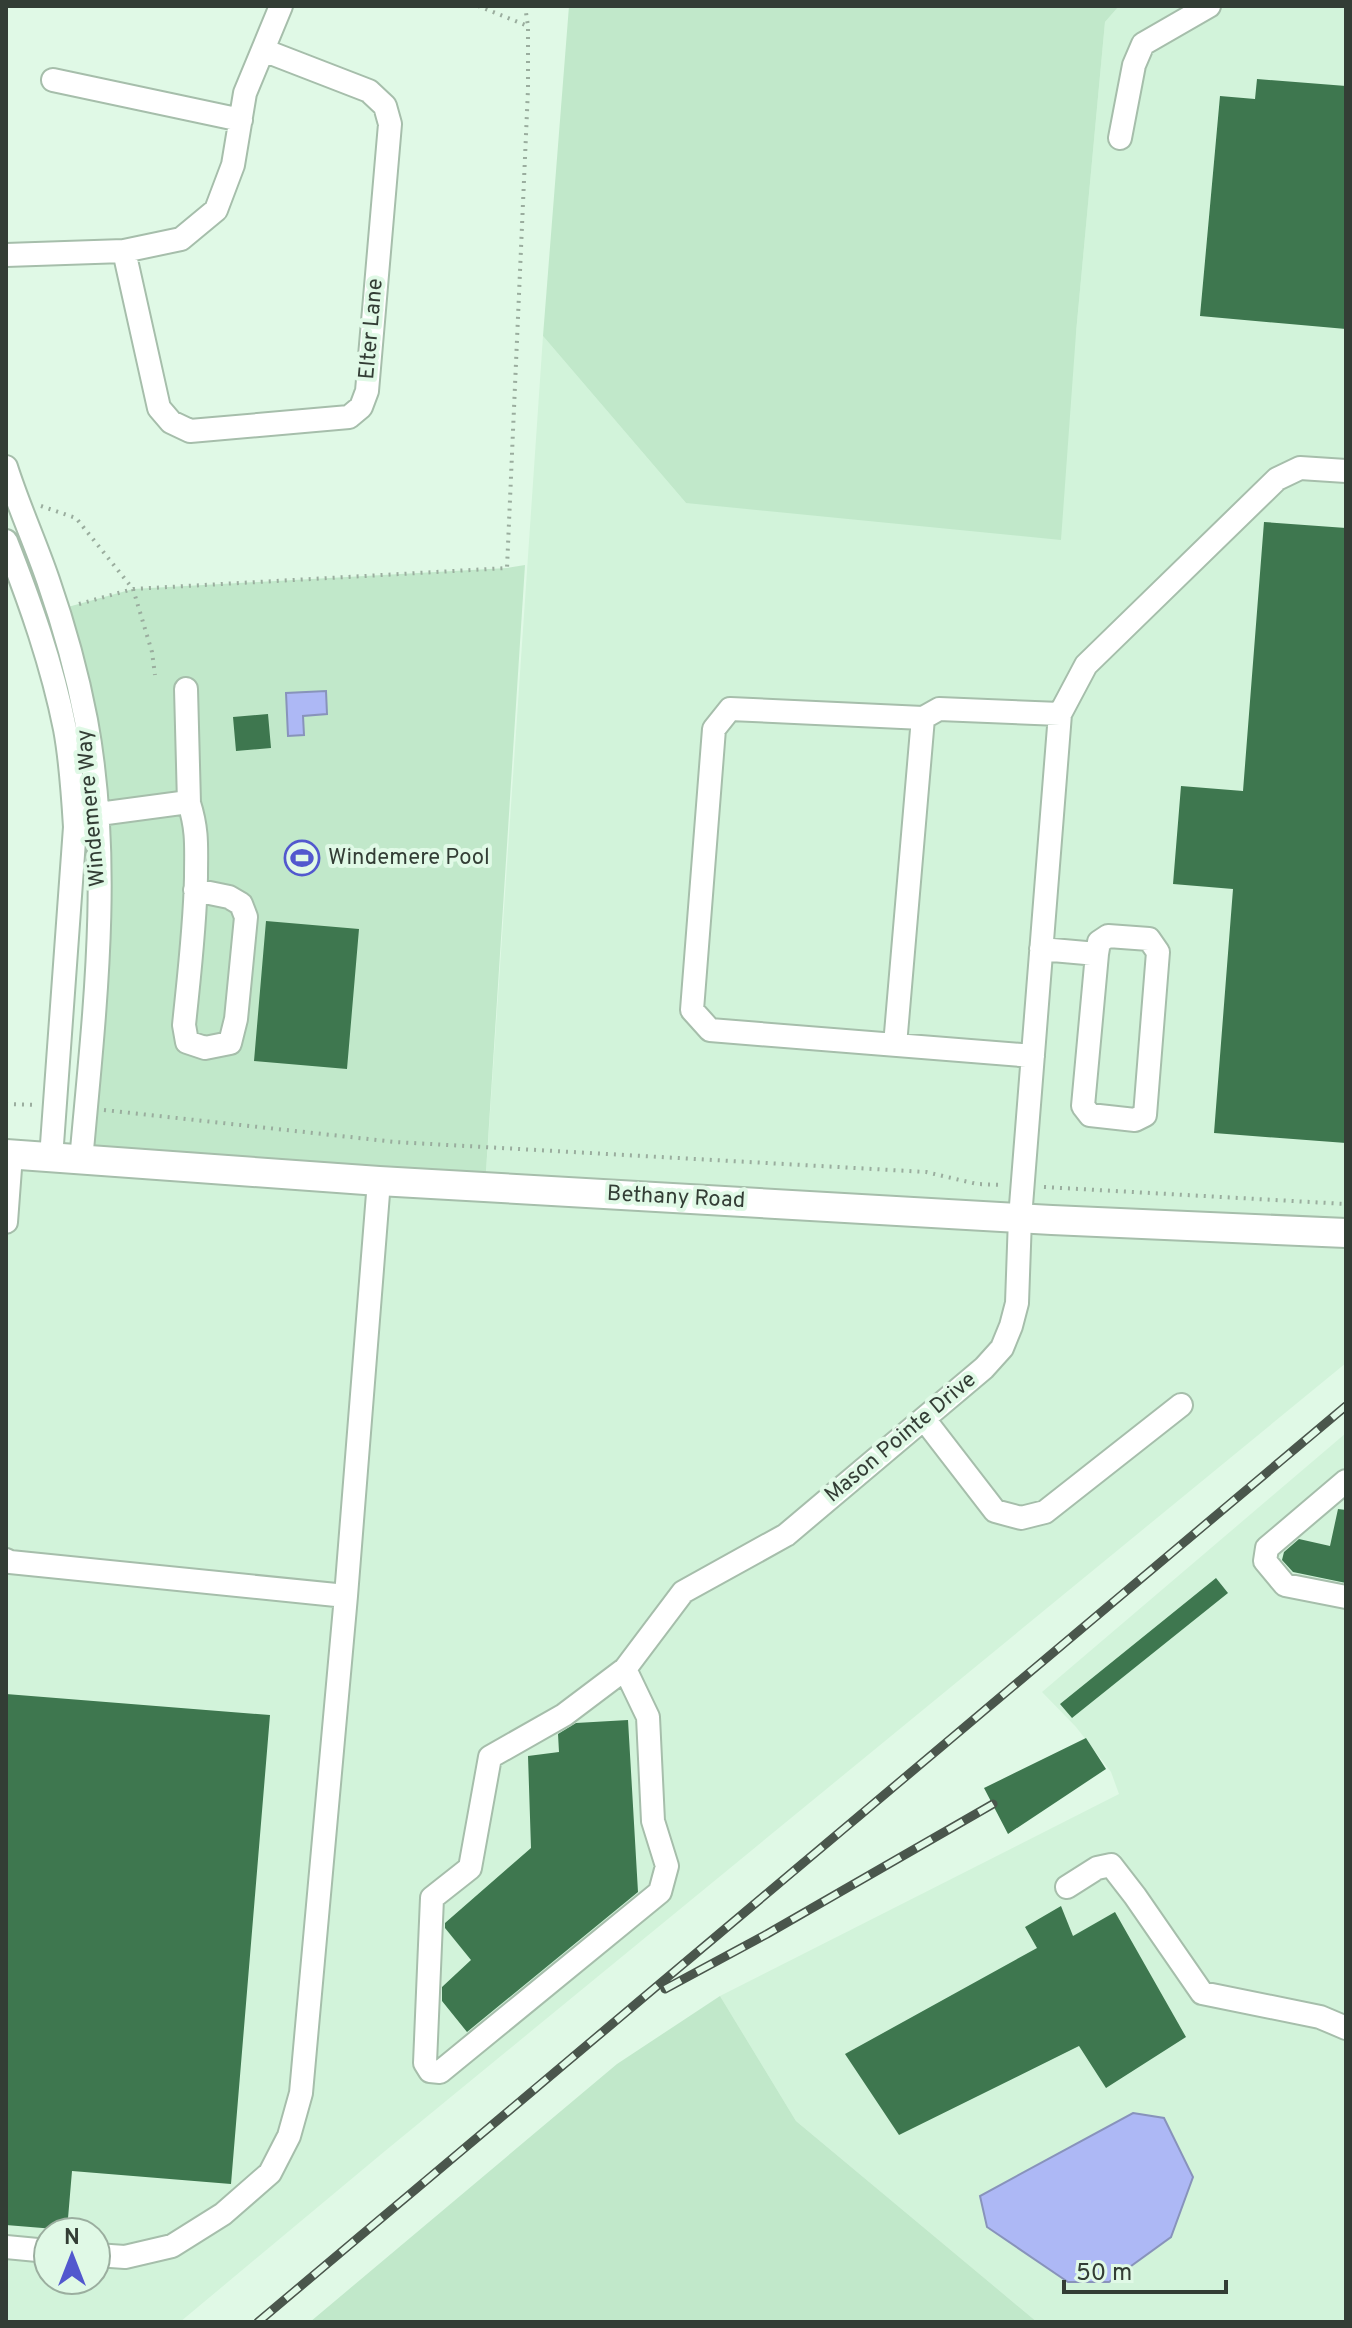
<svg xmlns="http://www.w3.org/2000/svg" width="1352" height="2328" viewBox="0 0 1352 2328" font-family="Overpass,sans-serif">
<rect width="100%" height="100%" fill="#e0f9e6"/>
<path fill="#d2f3da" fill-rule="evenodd" d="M1119,6h227v1357l-961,788 -205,171h-174v-1168l479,33 58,-851 143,167 390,-170 29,-311zM48,2232h48v48h-48z
M1346,1433v889h-309l-241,-201 -76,-125 399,-202 -8,-22 -35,-45 -34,-35z"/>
<path fill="#c1e8ca" d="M569,6h550l-14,16 -29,311 -15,207 -375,-37 -143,-167z
M525,565l-40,622 -404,-26 16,-344 -40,-207 76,-21 374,-21z
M720,1996l76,125 241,201h-727l307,-258z"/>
<path fill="#adb8f5" stroke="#8893bb" stroke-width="2" d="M326,691l1,23 -24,2 1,19 -16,1 -2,-43z
M1133,2113l31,5 29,59 -22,60 -62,45h-41l-81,-55 -7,-31z"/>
<path fill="#3e774f" d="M1257,79l89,7v243l-146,-13 20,-220 35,3z
M1264,522l82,6v615l-132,-10 19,-244 -60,-5 8,-98 62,5z
M268,714l3,34 -35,3 -3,-34z
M266,921l93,8 -12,140 -93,-8z
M1338,1509l8,1v73l-53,-11 -11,-12 2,-8 15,-13 31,7z
M1216,1578l12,15 -156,125 -12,-14z
M6,1694l264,21 -39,469 -159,-13 -5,59 -61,-5z
M628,1720l10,172 -171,140 -25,-31v-14l29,-27 -26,-32v-5l86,-75 -3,-92 31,-4 -1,-18 18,-11z
M1086,1738l20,31 -98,65 -24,-46z
M1061,1906l12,30 42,-24 71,125 -80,51 -27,-42 -180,89 -54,-81 192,-106 -12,-21z"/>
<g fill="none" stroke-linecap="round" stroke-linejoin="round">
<g stroke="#a6beab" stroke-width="26">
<path id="minor" d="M53,80l188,40
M1120,138l14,-73 9,-21 66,-38
M124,251l35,157 12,14 19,9 159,-14 12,-10 6,-16 23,-267 -5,-18 -16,-15 -106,-41
M6,255l118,-4 57,-12 35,-29 17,-45 12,-72 36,-87
M6,467c12,38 29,75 42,113 16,46 29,93 38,140 27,146 8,295 -5,441
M6,541c24,61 46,123 59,188 6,32 8,65 10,98l-24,331
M186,689l3,114
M84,816l97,-13h8c9,28 7,45 7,74 -1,50 -7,99 -12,148l3,17 18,6 25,-5 6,-24 10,-102 -5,-13 -12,-7 -34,-7
M1041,949l56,5 -14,152 7,9 45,5 10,-5 13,-163 -9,-13 -41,-3 -9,6 -2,12
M895,1045l28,-327
M1033,1056l-323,-26 -18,-20 22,-281 16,-20 193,9 16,-9 121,5
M6,1222l5,-67
M924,1419l71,92 26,7 24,-6 136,-107
M1346,1481l-79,67 -2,13 20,24 61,12
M6,1560l4,2 336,34
M625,1669l-61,46 -74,42 -20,111 -38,30 -7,165 5,8 10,1 220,-180 7,-26 -14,-45 -5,-104 -23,-48 58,-77 103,-57 198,-167 18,-20 9,-22 6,-23 3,-85 40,-504 26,-49 191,-186 23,-11 46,3
M1067,1887l30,-19 14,-3 24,31 67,97 118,24 26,11
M6,2247l42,4
M96,2255l29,2 47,-11 51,-32 47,-41 19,-37 12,-43 45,-497 33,-415"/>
</g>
<g stroke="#a6beab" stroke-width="32">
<path id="major" d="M6,1154l373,27 673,39 294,13"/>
</g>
<path stroke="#9aad9e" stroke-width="4" stroke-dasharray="2 6" stroke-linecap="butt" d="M478,6l50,20
M41,506l35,12 57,71 19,63 3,23
M79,604l54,-15 374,-21 21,-479v-63l-3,-20
M6,1104l30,1
M104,1110l291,32 531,30 51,12 26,1
M1044,1187l302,17"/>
<use href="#minor" stroke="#fff" stroke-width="22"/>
<use href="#major" stroke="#fff" stroke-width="28"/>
<g stroke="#4a564c" stroke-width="9">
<path id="rail" d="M665,1989l102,-55 226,-130
M258,2322l1088,-916"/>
</g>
<use href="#rail" stroke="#e0f9e6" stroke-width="6" stroke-dasharray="18" stroke-linecap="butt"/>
</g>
<defs>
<g id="stadium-ring" transform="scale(1.8)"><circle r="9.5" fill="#e0f9e6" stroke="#5258ce" stroke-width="1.5"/><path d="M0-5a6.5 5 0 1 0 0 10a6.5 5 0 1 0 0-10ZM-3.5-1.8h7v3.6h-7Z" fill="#5258ce"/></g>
</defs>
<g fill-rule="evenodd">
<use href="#stadium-ring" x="302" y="858"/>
</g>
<g text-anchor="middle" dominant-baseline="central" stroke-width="8" stroke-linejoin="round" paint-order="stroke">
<g font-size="22" fill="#333d35" stroke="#e0f9e6">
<text transform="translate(372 329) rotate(-85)">Elter Lane</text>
<text transform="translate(92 808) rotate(-95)">Windemere Way</text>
<text transform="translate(676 1198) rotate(3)">Bethany Road</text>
<text transform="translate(901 1438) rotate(-40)">Mason Pointe Drive</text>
</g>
<g font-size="22" fill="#333d35" stroke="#e0f9e6" text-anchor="start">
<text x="328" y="858">Windemere Pool</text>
</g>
</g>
<rect width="1352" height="2328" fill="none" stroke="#333d35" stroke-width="16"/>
<g transform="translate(72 2256)"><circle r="38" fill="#e0f9e6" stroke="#9bae9f" stroke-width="2"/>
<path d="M0-6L14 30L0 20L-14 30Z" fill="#5258ce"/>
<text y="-12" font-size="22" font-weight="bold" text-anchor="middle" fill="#333d35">N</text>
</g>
<path d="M1064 2280v12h162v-12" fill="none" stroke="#333d35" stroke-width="4"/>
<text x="1076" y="2280" font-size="24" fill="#333d35" stroke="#e0f9e6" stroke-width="6" paint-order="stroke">50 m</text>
</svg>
